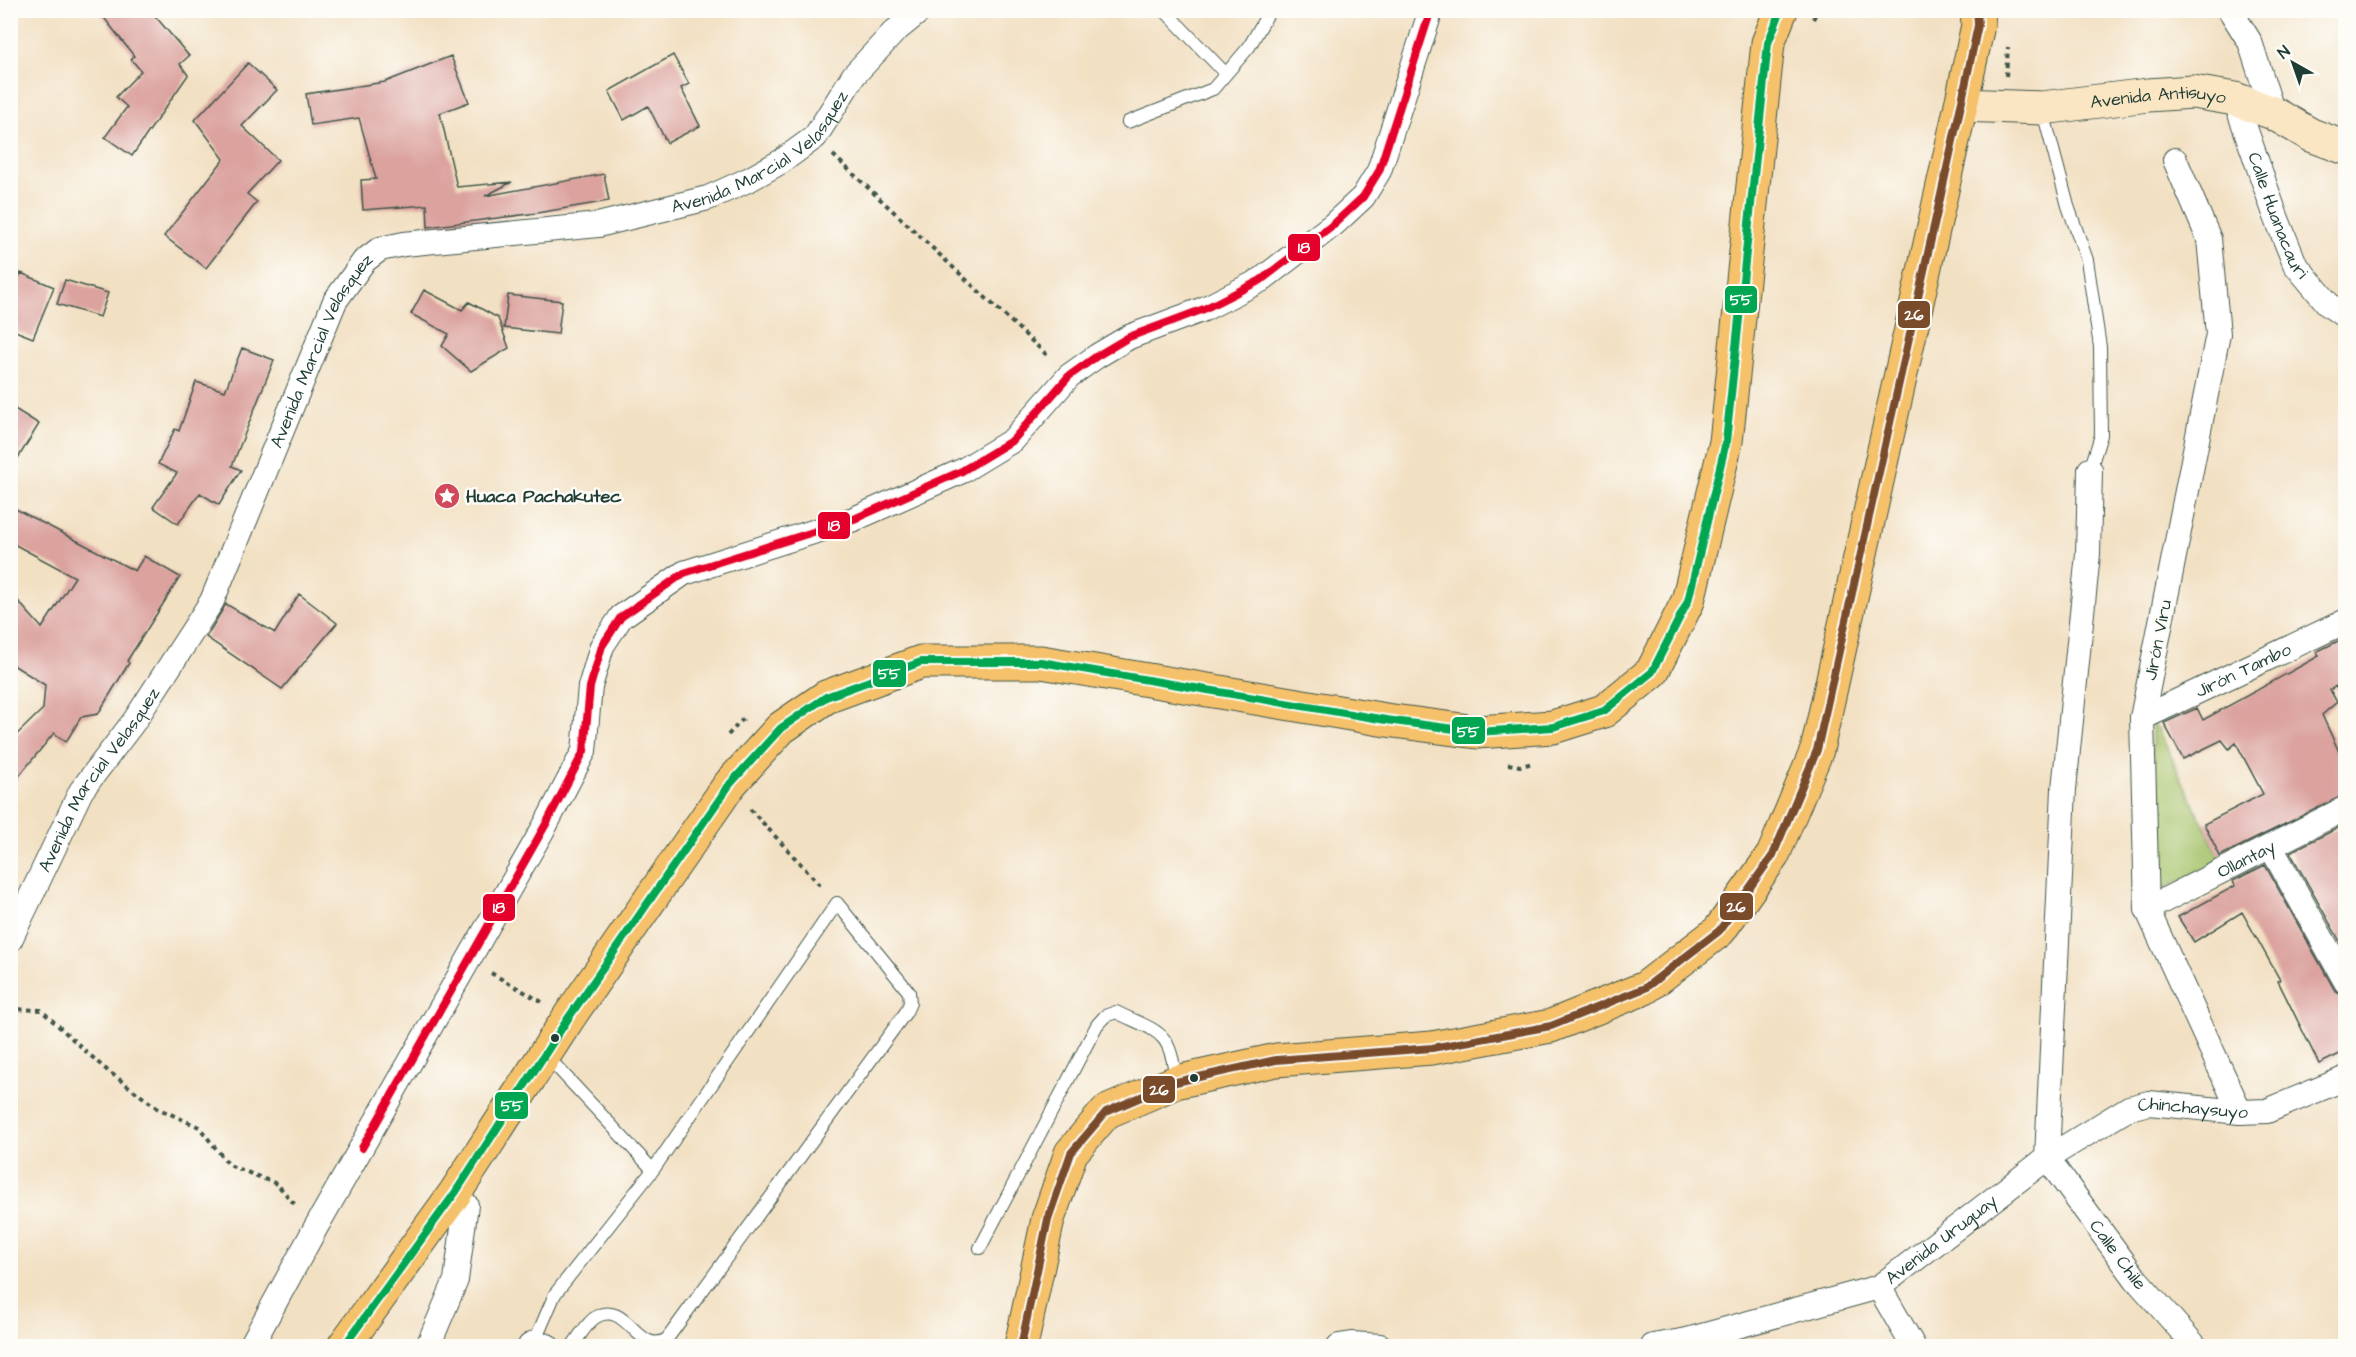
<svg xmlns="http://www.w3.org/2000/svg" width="2356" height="1357" viewBox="0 0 2356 1357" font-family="'Architects Daughter',sans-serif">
<rect width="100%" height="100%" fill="#fdfcf7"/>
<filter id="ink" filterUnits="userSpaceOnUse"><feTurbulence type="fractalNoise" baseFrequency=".0167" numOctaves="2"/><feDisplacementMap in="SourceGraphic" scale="12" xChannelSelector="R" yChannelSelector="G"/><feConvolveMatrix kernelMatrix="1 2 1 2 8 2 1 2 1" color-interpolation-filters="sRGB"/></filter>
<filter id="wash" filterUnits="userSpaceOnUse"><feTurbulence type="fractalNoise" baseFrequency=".008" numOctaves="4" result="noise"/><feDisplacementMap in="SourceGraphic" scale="24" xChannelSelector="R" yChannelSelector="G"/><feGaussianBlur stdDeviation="1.35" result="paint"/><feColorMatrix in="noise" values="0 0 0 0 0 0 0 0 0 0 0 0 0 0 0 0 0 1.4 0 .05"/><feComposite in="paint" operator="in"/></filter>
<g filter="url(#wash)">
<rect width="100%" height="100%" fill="#f2e0c3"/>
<path fill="#a5c269" stroke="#62804e" stroke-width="1.5" d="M2152,722l6,7 64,135 -61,25 -8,-5z"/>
<g id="blocks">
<path fill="#dba29e" d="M98,10h52l39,46 -9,8 8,11 -56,81 -27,-19 22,-30 -11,-10 25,-26 -10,-12 3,-3z
M673,55l16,29 -8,4 19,38 -33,17 -19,-37 -24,14 -15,-29z
M451,56l18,46 -29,11 17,74 55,-5 -27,14 119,-22 5,27 -72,12 -109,14 -1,-22 -64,5 -2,-30 15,-1 -17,-61 -48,7 -5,-31 79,-12z
M248,63l29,27 -35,36 36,34 -31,34 10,8 -51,66 -42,-32 60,-77 -29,-39z
M21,273l33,14 -21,51 -23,-9v-33z
M65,280l43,13 -8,24 -43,-13z
M424,290l38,20 7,-8 29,16 11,30 -38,23 -29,-25 7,-12 -38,-20z
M508,295l54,6 -4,33 -54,-6z
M242,348l32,12 -42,106 9,4 -22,35 -19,-12 -22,31 -25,-17 24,-34 -19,-9 17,-35 4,2 17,-49 29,9z
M10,406l29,18 -29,47z
M10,506l125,65 9,-15 36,21 -53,84 2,2 -31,51 -17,3 -15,25 -12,-9 -44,54v-46l33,-32 2,-24 -35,-22v-71l32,36 33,-51 -65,-35z
M299,594l38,29 -55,66 -76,-52 20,-33 49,29z
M2346,637v66l-10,-17 -6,4 7,12 -15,13 24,52v27l-126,62 -16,-32 59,-30 -27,-51 -7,6 -7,-9 -39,19 -19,-36 33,-15 6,12 116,-64 -3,-4z
M2346,824v128l-56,-100z
M2265,865l69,124 5,5 7,2v55l-27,13 -41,-83 2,-1 -38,-68 -48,30 -16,-25 57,-31 -2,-5z"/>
</g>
</g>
<g filter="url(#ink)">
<use href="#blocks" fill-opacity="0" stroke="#3f5549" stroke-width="1.5"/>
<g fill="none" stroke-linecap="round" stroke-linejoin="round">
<g stroke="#3f5549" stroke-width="14">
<path id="lane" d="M1164,10l62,64
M2042,108l26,98 19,54 13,87 1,88 -11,35
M1128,122l85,-33 36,-42 21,-37
M556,1066l97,104
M980,1248l117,-223 8,-9 11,-4c43,21 54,17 60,68
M534,1343l21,-49 98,-124 184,-267 72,89 1,11 -4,9 -239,327c-29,18 -40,-40 -71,-22 -10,6 -17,21 -24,29"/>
</g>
<g stroke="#3f5549" stroke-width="26">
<g id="street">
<path d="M2230,10l20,32 23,71"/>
<path id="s1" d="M2235,99l40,115 20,50 34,41 17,12"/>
<path d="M2175,160l34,79 9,95 -76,384 5,191 93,203"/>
<path id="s2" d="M2142,718l204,-97"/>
<path d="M2271,847l75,135"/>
<path id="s3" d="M2147,909l199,-101"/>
<path id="s4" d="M10,940l71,-149 54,-71 77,-119 123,-300 29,-40 16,-12 24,-5 194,-19 110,-27 42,-19 32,-18 33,-24 39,-62 40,-43 27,-22"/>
<path d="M2047,1158l17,-369 24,-235 2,-84"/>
<path id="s5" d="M2047,1158l89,121 59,67"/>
<path d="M1879,1287l34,59"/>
<path d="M251,1346l65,-119 230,-403 38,-73 6,-64 12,-41 19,-29 63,-44 170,-54 108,-48 51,-31 56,-64 28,-20 32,-19 75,-28 57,-29 73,-56 29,-27 16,-26 49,-152v-9"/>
<path d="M428,1346l28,-66 10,-75 -11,-12"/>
<path d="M530,1346l4,-3 13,3"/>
<path d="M1339,1346l13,-2 28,2"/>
<path id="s6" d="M1653,1346l34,-6 192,-53 168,-129 82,-50 20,-5 91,9 27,-1 79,-33"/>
</g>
</g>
<g stroke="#3f5549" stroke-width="35">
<g id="secondary">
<path id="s7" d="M1961,105l81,3 106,-13 45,-3 42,7 38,14 38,22 35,13"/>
</g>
</g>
<g stroke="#3f5549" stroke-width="35">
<path id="highway" d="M344,1346l111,-153 114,-176 161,-233 51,-56 45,-31 95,-35h120l345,58 91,12 76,-5 51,-16 48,-39 36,-71 38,-159 42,-399 13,-33
M1021,1346l27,-127 23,-66 35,-41 70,-30 100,-22 156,-12 119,-22 94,-38 74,-57 54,-76 44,-105 144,-645 17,-80 -1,-15"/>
</g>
<path stroke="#3f5549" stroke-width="4" stroke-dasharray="4.5 4.5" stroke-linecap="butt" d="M1813,19l5,-9
M2006,76l2,-29
M833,155l216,202
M728,735l17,-18
M1508,764l12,2 13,-3
M750,809l72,78
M491,973l51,29
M10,1009l31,1 62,57 54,41 42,19 30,38 48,19 20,23"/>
<use href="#lane" stroke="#fff" stroke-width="12"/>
<use href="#street" stroke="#fff" stroke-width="24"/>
<use href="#secondary" stroke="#fbe6c4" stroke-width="33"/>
<use href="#highway" stroke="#f5c16b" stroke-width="33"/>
<g stroke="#fdfcf7" stroke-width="12">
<path id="bus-1" d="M362,1148l184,-324 38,-73 6,-64 12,-41 19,-29 63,-44 170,-54 108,-48 51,-31 56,-64 28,-20 32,-19 75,-28 57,-29 73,-56 29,-27 16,-26 49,-152v-9"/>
</g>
<g stroke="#fdfcf7" stroke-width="12">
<path id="bus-2" d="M344,1346l111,-153 114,-176 161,-233 51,-56 45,-31 95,-35h120l345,58 91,12 76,-5 51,-16 48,-39 36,-71 38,-159 42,-399 13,-33"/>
</g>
<g stroke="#fdfcf7" stroke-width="12">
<path id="bus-3" d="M1021,1346l27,-127 23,-66 35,-41 70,-30 100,-22 156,-12 119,-22 94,-38 74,-57 54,-76 44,-105 144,-645 17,-80 -1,-15"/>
</g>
<use href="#bus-1" stroke="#e4002b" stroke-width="8"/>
<use href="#bus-2" stroke="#00a651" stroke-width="8"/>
<use href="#bus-3" stroke="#7a4b2a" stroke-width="8"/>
</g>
</g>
<defs>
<g id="sight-disc" transform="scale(1.35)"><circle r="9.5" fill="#d1495b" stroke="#fdfcf7"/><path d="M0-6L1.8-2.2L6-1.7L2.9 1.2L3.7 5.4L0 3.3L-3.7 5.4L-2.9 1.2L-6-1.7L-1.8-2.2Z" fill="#fff"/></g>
</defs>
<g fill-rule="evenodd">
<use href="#sight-disc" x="447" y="496"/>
</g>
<g fill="#1f3d34" stroke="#fdfcf7" stroke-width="2">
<circle cx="555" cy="1038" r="5"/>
<circle cx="1194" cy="1078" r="5"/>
</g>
<g text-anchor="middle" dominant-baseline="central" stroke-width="5" stroke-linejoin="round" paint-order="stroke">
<g font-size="18" fill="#1f3d34" stroke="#fdfcf7">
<text stroke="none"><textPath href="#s7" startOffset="198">Avenida Antisuyo</textPath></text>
<text stroke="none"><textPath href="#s4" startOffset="1192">Avenida Marcial Velasquez</textPath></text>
<text stroke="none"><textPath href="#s1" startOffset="124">Calle Huanacauri</textPath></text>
<text stroke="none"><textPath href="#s4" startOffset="670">Avenida Marcial Velasquez</textPath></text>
<text transform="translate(2158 640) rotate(-79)">Jirón Viru</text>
<text stroke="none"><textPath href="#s2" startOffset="112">Jirón Tambo</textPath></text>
<text stroke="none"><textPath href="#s4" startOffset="184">Avenida Marcial Velasquez</textPath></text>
<text stroke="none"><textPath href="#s3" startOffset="111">Ollantay</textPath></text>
<text stroke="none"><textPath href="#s6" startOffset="606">Chinchaysuyo</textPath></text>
<text stroke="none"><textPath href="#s6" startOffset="312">Avenida Uruguay</textPath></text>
<text stroke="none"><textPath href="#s5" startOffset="120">Calle Chile</textPath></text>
</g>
<g font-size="18" font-weight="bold" fill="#1f3d34" stroke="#fdfcf7" text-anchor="start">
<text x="466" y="496">Huaca Pachakutec</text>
</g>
</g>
<g stroke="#fdfcf7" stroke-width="2">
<rect x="1287" y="233" width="34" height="29" rx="6" fill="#e4002b"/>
<rect x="1724" y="285" width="34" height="29" rx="6" fill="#00a651"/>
<rect x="1897" y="300" width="34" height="29" rx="6" fill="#7a4b2a"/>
<rect x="817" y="511" width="34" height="29" rx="6" fill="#e4002b"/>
<rect x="872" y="659" width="35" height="29" rx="6" fill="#00a651"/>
<rect x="1451" y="716" width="35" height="29" rx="6" fill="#00a651"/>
<rect x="1719" y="892" width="35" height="29" rx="6" fill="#7a4b2a"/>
<rect x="482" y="893" width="34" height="29" rx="6" fill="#e4002b"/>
<rect x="1142" y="1075" width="34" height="29" rx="6" fill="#7a4b2a"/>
<rect x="494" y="1091" width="35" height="29" rx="6" fill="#00a651"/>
</g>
<g font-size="16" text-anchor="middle" font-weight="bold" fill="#fff">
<text x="1304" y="253">18</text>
<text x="1741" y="305">55</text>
<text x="1914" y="320">26</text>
<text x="834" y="531">18</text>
<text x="889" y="679">55</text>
<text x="1468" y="737">55</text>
<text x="1736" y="912">26</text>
<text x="499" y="913">18</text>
<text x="1159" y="1095">26</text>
<text x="512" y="1111">55</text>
</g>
<rect width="2356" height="1357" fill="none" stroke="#fdfcf7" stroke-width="36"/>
<g transform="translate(2293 63) rotate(320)" stroke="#fdfcf7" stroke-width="4.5" paint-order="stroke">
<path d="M0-4.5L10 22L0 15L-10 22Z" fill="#1f3d34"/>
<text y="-9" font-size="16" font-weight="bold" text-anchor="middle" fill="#1f3d34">N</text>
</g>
</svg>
